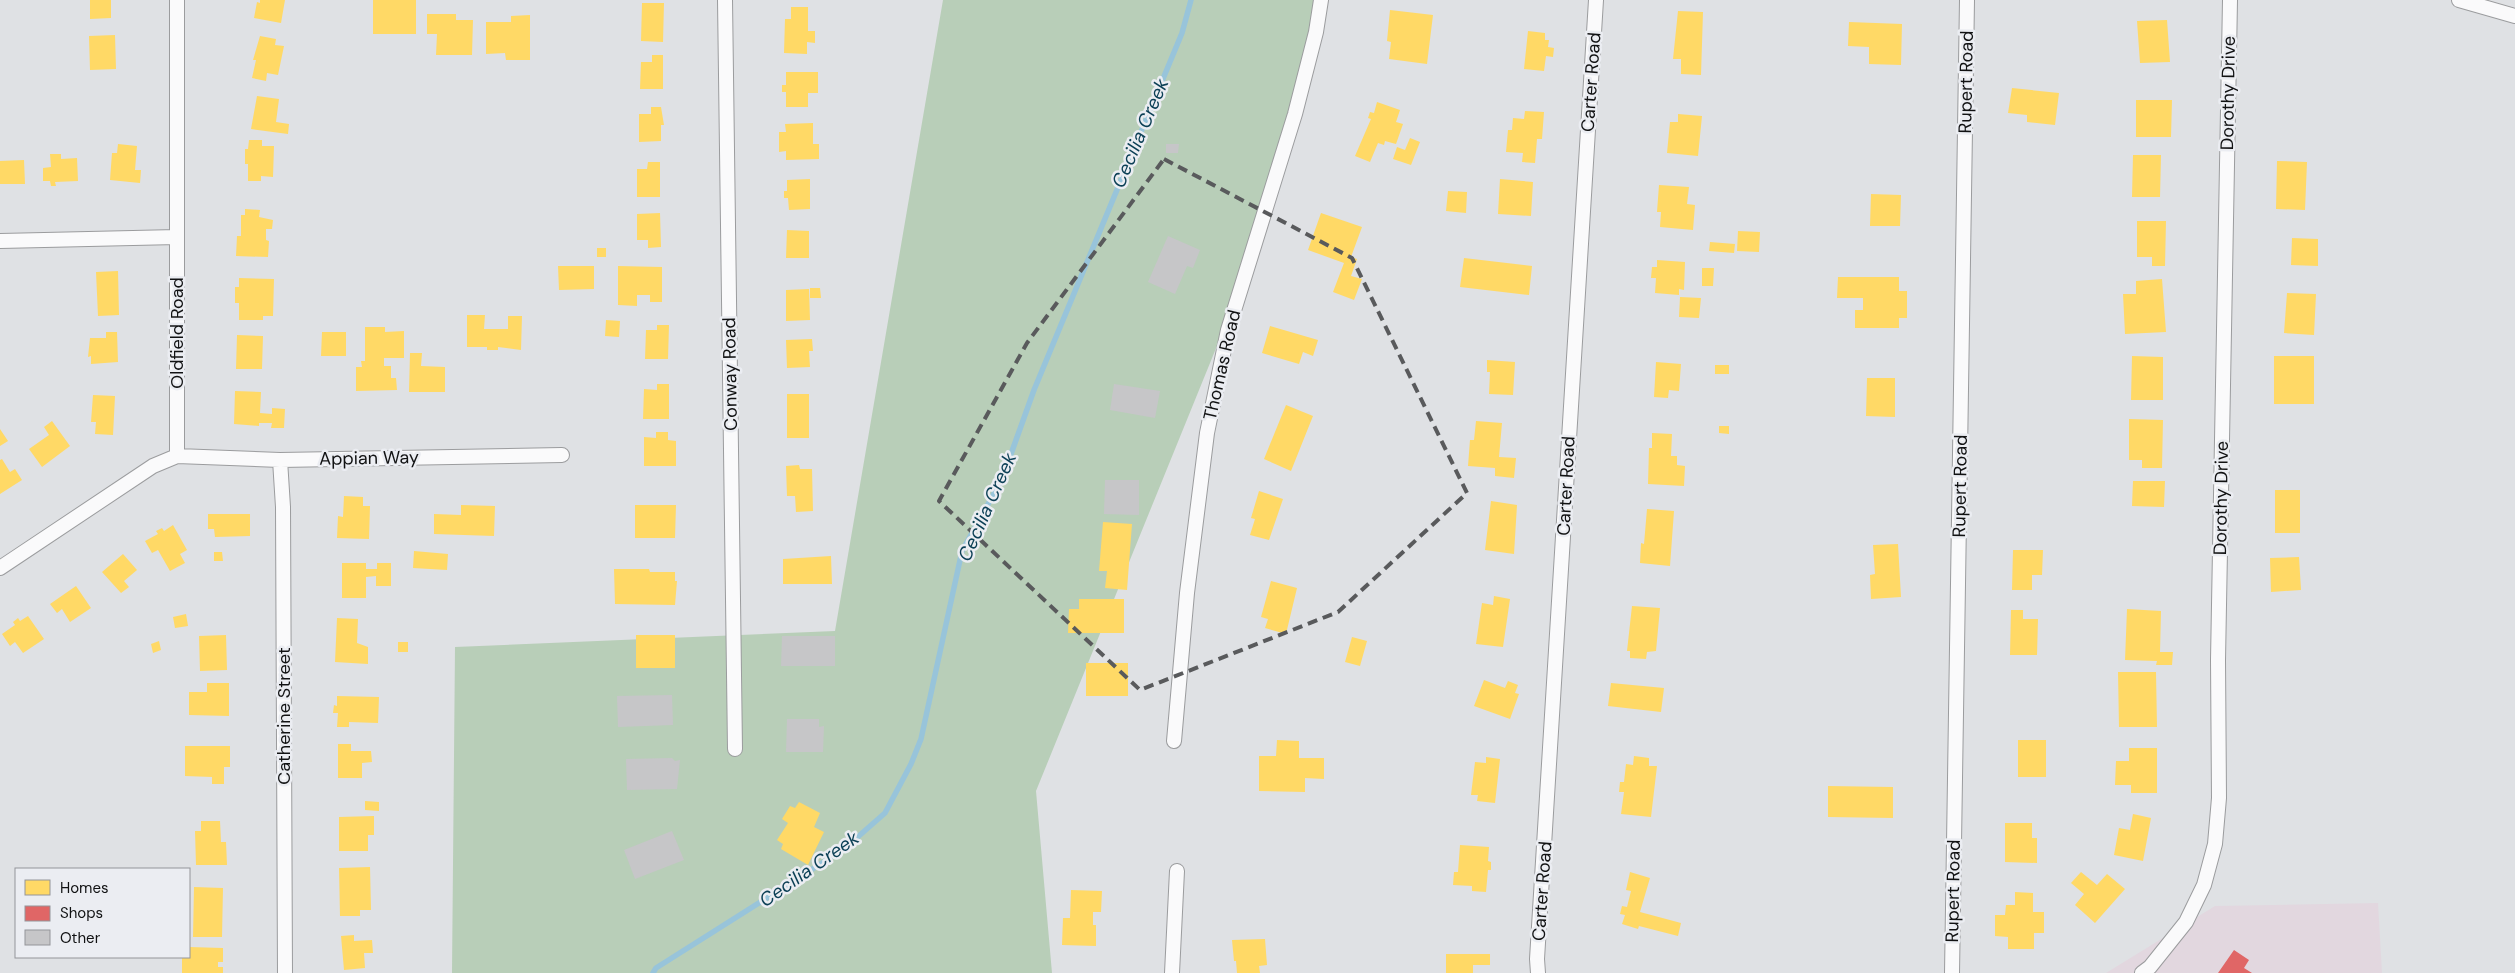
<svg xmlns="http://www.w3.org/2000/svg" width="2515" height="973" viewBox="0 0 2515 973" font-family="'DM Sans',sans-serif">
<rect width="100%" height="100%" fill="#dfe1e4"/>
<path fill="#e2d7df" d="M2378,903l4,70h-276l109,-67z"/>
<path fill="#b8ceb8" d="M943,0h379l-64,245 -222,546 16,182h-600l3,-326 380,-16z"/>
<path fill="#ffd966" d="M90,0h21v18l-21,1z
M260,0h25l-4,23 -27,-5 3,-16 3,1z
M373,0h43v34h-43z
M642,3h22l-1,39 -22,-1z
M791,7h17v24h7v12l-8,-1v12l-23,-1 1,-34h6z
M1390,10l43,5 -6,49 -38,-5 2,-17 -4,-1z
M1678,11l25,1 -2,63 -20,-1v-15h-8z
M427,14h29v6h17l-1,35h-36l1,-21h-10z
M530,15v45h-24l-1,-7 -19,1v-32h25v-6z
M2167,20l3,42 -30,1 -3,-42z
M1849,22l53,2 -1,41 -32,-1v-17l-21,-1z
M1528,31l17,2v7h4l-1,7 6,1 -1,9 -7,-1 -2,15 -20,-2z
M115,35l1,34 -26,1 -1,-34z
M260,36l16,3 -1,6 9,1 -6,29 -11,-2 -1,8 -14,-3 4,-18h-3z
M652,55h11v34h-23l1,-27h11z
M786,72h32v21h-10v14h-22v-15h-4v-7h4z
M2012,88l47,5 -4,32 -28,-3v-7l-19,-2z
M257,96l22,3 -3,23 13,2 -1,10 -37,-5z
M2136,100h36l-1,37h-35z
M1377,102l23,8 -4,12 7,2 -7,20 -11,-3 -1,4 -6,-2 -8,19 -15,-6 16,-37 -3,-1 2,-6 4,1z
M651,107h10l3,18h-3v16l-22,1v-28h12z
M1525,111l19,1 -2,27h-5l-2,24 -13,-1 1,-9 -17,-1 2,-22h4l1,-12 11,1z
M1678,114l24,2 -4,40 -31,-3 3,-31h8z
M813,123v21h6v15l-33,1v-9l-7,1v-20h7l-1,-8z
M1410,138l10,4 -9,23 -18,-6 4,-12 8,3z
M249,140h13v6h12l-1,31 -12,-1v5h-13v-17h-3v-15h3z
M118,144l19,2 -2,24h6l-1,13 -30,-3 2,-27h5z
M50,154h11v5l16,-1 1,23 -23,1 1,4h-5l-1,-5h-7v-13l8,-1z
M2133,155h28l-1,42h-28z
M24,160l1,24h-25v-23z
M2277,161l30,1 -2,48 -29,-1z
M648,162h12v35h-23v-28h10z
M810,179v30l-21,1 -1,-12h-4v-7h3v-11z
M1500,179l33,3 -2,34 -33,-2z
M1659,185l30,2 -2,17 8,1 -2,25 -33,-3 1,-15h-4z
M1448,191l19,1 -1,21 -20,-2z
M1871,194l30,1 -1,31h-30z
M245,209l15,1 -1,7 14,3 -1,9h-6v11l3,1 -1,16 -32,-1 1,-20h4v-21h4z
M660,213l1,34 -13,1v-8h-11v-26z
M1321,213l41,14 -11,30 6,2 -6,17 11,3 -8,21 -21,-8 11,-29 -36,-13z
M2137,221h29l-1,45h-13v-9h-15z
M787,230l22,1v27h-23z
M1738,231l22,1 -1,20 -22,-1z
M2292,238l26,1v27l-27,-1z
M1710,242l25,2 -1,9 -25,-2z
M597,248h9v9h-9z
M1464,258l68,8 -3,29 -69,-8z
M1657,260l28,2 -1,28 -5,-1v6l-24,-2 1,-15h-5l1,-11h5z
M558,266h36v23l-35,1z
M618,266l44,1v35h-12v-7h-13v11l-19,-1z
M1702,268h12l-1,18h-11z
M118,271l1,44 -21,1 -2,-44z
M1838,277h61v14h8v27h-8v10h-44v-18h8v-12h-26z
M239,278l35,1 -1,37h-10v4h-24v-17h-4v-16h4z
M2162,279l4,53 -41,2 -2,-40h13v-13z
M810,288h10l1,10h-11z
M809,289l1,31 -24,1v-31z
M2287,293l29,1 -2,41 -30,-2z
M1680,297l21,1 -2,20 -20,-1z
M467,315h18l-1,14h24v-13h14l-1,34 -23,-3v3h-11v-3h-20z
M606,320l14,1 -1,16 -14,-1z
M657,325h12l-1,34h-23l1,-29h11z
M1270,326l48,14 -5,16 -10,-4 -4,12 -37,-11z
M365,327h20v5l19,-1v27h-20v8h7v12h5l1,12 -41,1v-24h6l-1,-6h4z
M106,332h11l1,30 -27,2v-8l-3,1 2,-19h16z
M322,332h24v24h-25z
M237,335l26,1 -1,33h-26z
M812,339l1,12h-4l1,16 -23,1 -1,-28z
M410,353h12l-1,13 24,1v25h-36z
M2132,356l31,1v43h-32z
M2274,356h40v48h-40z
M1487,360l28,2 -2,33 -24,-1 1,-22h-3z
M1656,362l25,2 -2,27 -10,-1 -1,8 -14,-1z
M1715,365h14v9h-14z
M1867,378h28v39l-29,-1z
M657,384h12v35h-26l1,-30 13,1z
M235,391l26,1 -1,21 12,1v-6l13,1 -1,19h-13l1,-5h-13v3l-25,-2z
M787,394h22v44h-22z
M93,395l22,1 -2,39 -18,-1 1,-12h-5z
M1286,405l27,11 -22,55 -27,-12z
M2129,419l34,1 -1,48h-20v-8h-13z
M52,421l18,25 -28,21 -13,-18 20,-14 -5,-8z
M1476,421l26,2 -3,34 17,1 -2,20 -19,-2v-8l-27,-2 2,-26h4z
M1719,426h10v8l-10,-1z
M0,429l8,12 -8,5z
M656,432h12v8l8,1v25h-32v-29l12,1z
M1652,433l20,1 -1,22h6v9l8,1 -1,20 -36,-2 1,-36h3z
M2,459l8,13 5,-3 7,11 -22,14v-34z
M799,465l1,4h12l1,42 -17,1 -1,-16h-8l-1,-30z
M2133,481h32l-1,26 -32,-1z
M2275,490h25v43h-25z
M1259,491l24,8 -14,41 -19,-5 5,-16 -4,-1z
M344,496l19,1v9h7l-1,33 -32,-1 1,-22 5,1z
M1491,501l26,4 -3,49 -29,-4z
M461,505l34,1 -1,30 -60,-2v-20l27,1z
M635,505h41l-1,33h-40z
M1647,509l27,2 -4,55 -30,-3 1,-20 3,1z
M208,514h42v22l-35,1 -1,-8h-6z
M1103,522l29,2 -5,66 -22,-2 2,-17h-8z
M173,525l14,25 -7,4 5,9 -15,8 -12,-21 -6,3 -7,-12 13,-7 -2,-3 6,-3 2,3z
M1898,544l3,53 -30,2 -1,-24 5,-1 -2,-29z
M2013,550h30l-1,25h-10v15h-20z
M414,551l34,3 -1,16 -34,-2z
M214,552h8l1,9h-9z
M123,554l14,16 -13,11 5,6 -8,6 -19,-21z
M831,556l1,28h-49v-25z
M2299,557l2,33 -30,2 -1,-34z
M342,563h24v6h11v-6h14v23h-15v-10l-10,1v21h-24z
M614,569h35l1,3h25v9h2l-2,24 -60,-1z
M1271,581l26,7 -11,46 -21,-6 3,-9 -7,-2z
M76,586l15,22 -21,14 -8,-13 -5,4 -7,-9z
M1494,596l16,3 -7,48 -27,-3 6,-41 11,2z
M1079,599h45v34h-56l1,-24h10z
M1632,606l28,2 -4,43 -9,1 -1,7 -16,-1v-7h-3z
M2127,609l34,2 -1,41h13l-1,13h-16l1,-4 -32,-1z
M2011,610h12v9h15l-1,36h-27z
M186,614l2,12 -13,2 -2,-11z
M28,616l16,23 -21,14 -8,-11 -5,4 -8,-12 13,-9 -2,-3 5,-4 2,3z
M337,618l21,1 -1,24 11,4v17l-33,-2z
M226,635l1,35 -27,1 -1,-35z
M636,635h39v33h-39z
M1352,637l15,4 -7,25 -15,-4z
M159,641l2,9 -8,3 -2,-9z
M398,642h10v10h-10z
M1086,663h42v33h-42z
M2118,672h38l1,55h-38z
M1484,680l21,8 3,-7 10,4 -3,8 4,1 -9,25 -36,-13z
M207,683h22v33l-40,-1v-23h18z
M1611,683l53,5 -3,24 -53,-6z
M337,696l42,1 -1,26 -29,-1v5h-12l1,-14h-5l1,-8 3,1z
M1277,740l22,1v17h25v21l-19,-1v14l-46,-1v-35h17z
M2018,740h28v37h-28z
M338,744h13v7h20l1,11 -10,1v15h-24z
M185,746h45v21h-6v17h-12v-7l-27,-1z
M2129,748h28v45h-26v-8h-16l1,-24h13z
M1634,756l15,2v8h8l-6,51 -30,-3 3,-22h-5l1,-10h4l2,-18 7,1z
M1486,757l14,2 -5,44 -18,-2 1,-6h-7l4,-33 11,1z
M1828,786l65,1v31l-65,-1z
M365,801l14,1v9l-14,-1z
M799,802l21,11 -6,14 10,5 -16,33 -27,-16 2,-5 -6,-4 11,-17 -6,-4 8,-13 5,2z
M2133,814l18,4 -8,43 -29,-6 5,-27 11,2z
M374,816v19h-6v16h-29v-34z
M201,821h19l1,21h5l1,23h-31l-1,-34h6z
M2005,823h27v15h5v25l-32,-1z
M1460,845l29,2 -1,14 3,1v8h-3l-2,22 -14,-1v-5l-19,-1 1,-13h4z
M370,867l1,43h-11v6h-20l-1,-48z
M1630,872l20,6 -10,34 41,11 -3,13 -39,-10 -1,3 -16,-5 3,-9 -5,-1 2,-8 5,1 4,-16 -5,-1z
M2081,872l16,13 10,-11 18,15 -30,34 -20,-18 9,-11 -13,-11z
M194,887l29,1 -1,49h-29z
M1071,890l31,1 -1,21h-8v13h3v21l-34,-1 1,-27h7z
M2015,892l18,1v19h11v21h-10v16h-26v-12l-13,-1v-21h10l1,-10h9z
M354,935v6l18,-1 1,13h-9l1,15 -21,2 -3,-34z
M1265,939l2,26 -8,1 1,7h-23l-1,-12h-2l-2,-21z
M189,947l34,1v14h-5v5h5v6h-41v-16h7z
M1446,954h44v11h-17v8h-27z"/>
<path fill="#e06666" d="M2234,950l15,10 -5,8 8,5h-34z"/>
<g fill="none" stroke-linecap="round" stroke-linejoin="round">
<path stroke="#98c4da" stroke-width="5.5" d="M653,973l3,-5 188,-119 41,-36 26,-49 10,-25 41,-188 40,-72 32,-89 148,-357 9,-33"/>
</g>
<path fill="#c6c6c8" d="M1166,144h13l-1,9h-12z
M1168,236l32,14 -7,18 -6,-2 -12,28 -27,-12z
M1114,384l46,7 -5,27 -45,-8z
M1105,480h34v35l-35,-1z
M782,636h53v30h-54z
M672,695l1,30 -55,2 -1,-31z
M787,719h32v8l5,-1 -1,26h-37z
M672,758l3,3 5,-1 -3,29 -50,1 -1,-31z
M672,831l12,29 -49,19 -11,-29z"/>
<g fill="none" stroke-linecap="round" stroke-linejoin="round">
<g stroke="#9b9c9e" stroke-width="16">
<path id="minor" d="M177,0v456
M725,0l10,749
M2459,0l56,16
M0,241l177,-4
M280,460l3,47 2,466
M0,568l153,-102 24,-10 103,4 282,-5
M1174,741l13,-148 20,-160 21,-103 67,-216 21,-82 5,-32
M1172,973l5,-102
M1538,973l-1,-14 59,-959
M1952,973l15,-973
M2142,973l8,-6 36,-45 18,-37 11,-41 4,-46 -1,-138 12,-660"/>
</g>
<use href="#minor" stroke="#fafafb" stroke-width="14"/>
</g>
<path fill="none" stroke="#595a5c" stroke-width="4" stroke-dasharray="10 6" stroke-linejoin="round" d="M1164,159l188,99 115,235 -129,119 -198,78 -201,-189 88,-158z"/>
<g text-anchor="middle" dominant-baseline="central" stroke-width="5" stroke-linejoin="round" paint-order="stroke">
<g font-size="18" fill="#111213" stroke="#ebedf2">
<text transform="translate(1591 82) rotate(-86)">Carter Road</text>
<text transform="translate(1966 82) rotate(-89)">Rupert Road</text>
<text transform="translate(2228 93) rotate(-89)">Dorothy Drive</text>
<text transform="translate(177 333) rotate(-90)">Oldfield Road</text>
<text transform="translate(1222 365) rotate(-77)">Thomas Road</text>
<text transform="translate(730 374) rotate(-91)">Conway Road</text>
<text transform="translate(369 458) rotate(-1)">Appian Way</text>
<text transform="translate(1566 486) rotate(-87)">Carter Road</text>
<text transform="translate(1960 486) rotate(-89)">Rupert Road</text>
<text transform="translate(2221 498) rotate(-89)">Dorothy Drive</text>
<text transform="translate(284 716) rotate(-90)">Catherine Street</text>
<text transform="translate(1542 891) rotate(-86)">Carter Road</text>
<text transform="translate(1953 891) rotate(-89)">Rupert Road</text>
</g>
<g font-size="19" font-style="italic" fill="#0c4056" stroke="#ebedf2">
<text transform="translate(1140 133) rotate(-67)">Cecilia Creek</text>
<text transform="translate(987 507) rotate(-66)">Cecilia Creek</text>
<text transform="translate(809 869) rotate(-35)">Cecilia Creek</text>
</g>
</g>
<rect x="15" y="868" width="175" height="90" fill="#ebedf2" stroke="#949599"/>
<rect x="25" y="880" width="25" height="15" fill="#ffd966" stroke="#949599"/>
<text x="60" y="893" font-size="15" fill="#111213">Homes</text>
<rect x="25" y="906" width="25" height="15" fill="#e06666" stroke="#949599"/>
<text x="60" y="918" font-size="15" fill="#111213">Shops</text>
<rect x="25" y="930" width="25" height="15" fill="#c6c6c8" stroke="#949599"/>
<text x="60" y="943" font-size="15" fill="#111213">Other</text>
</svg>
